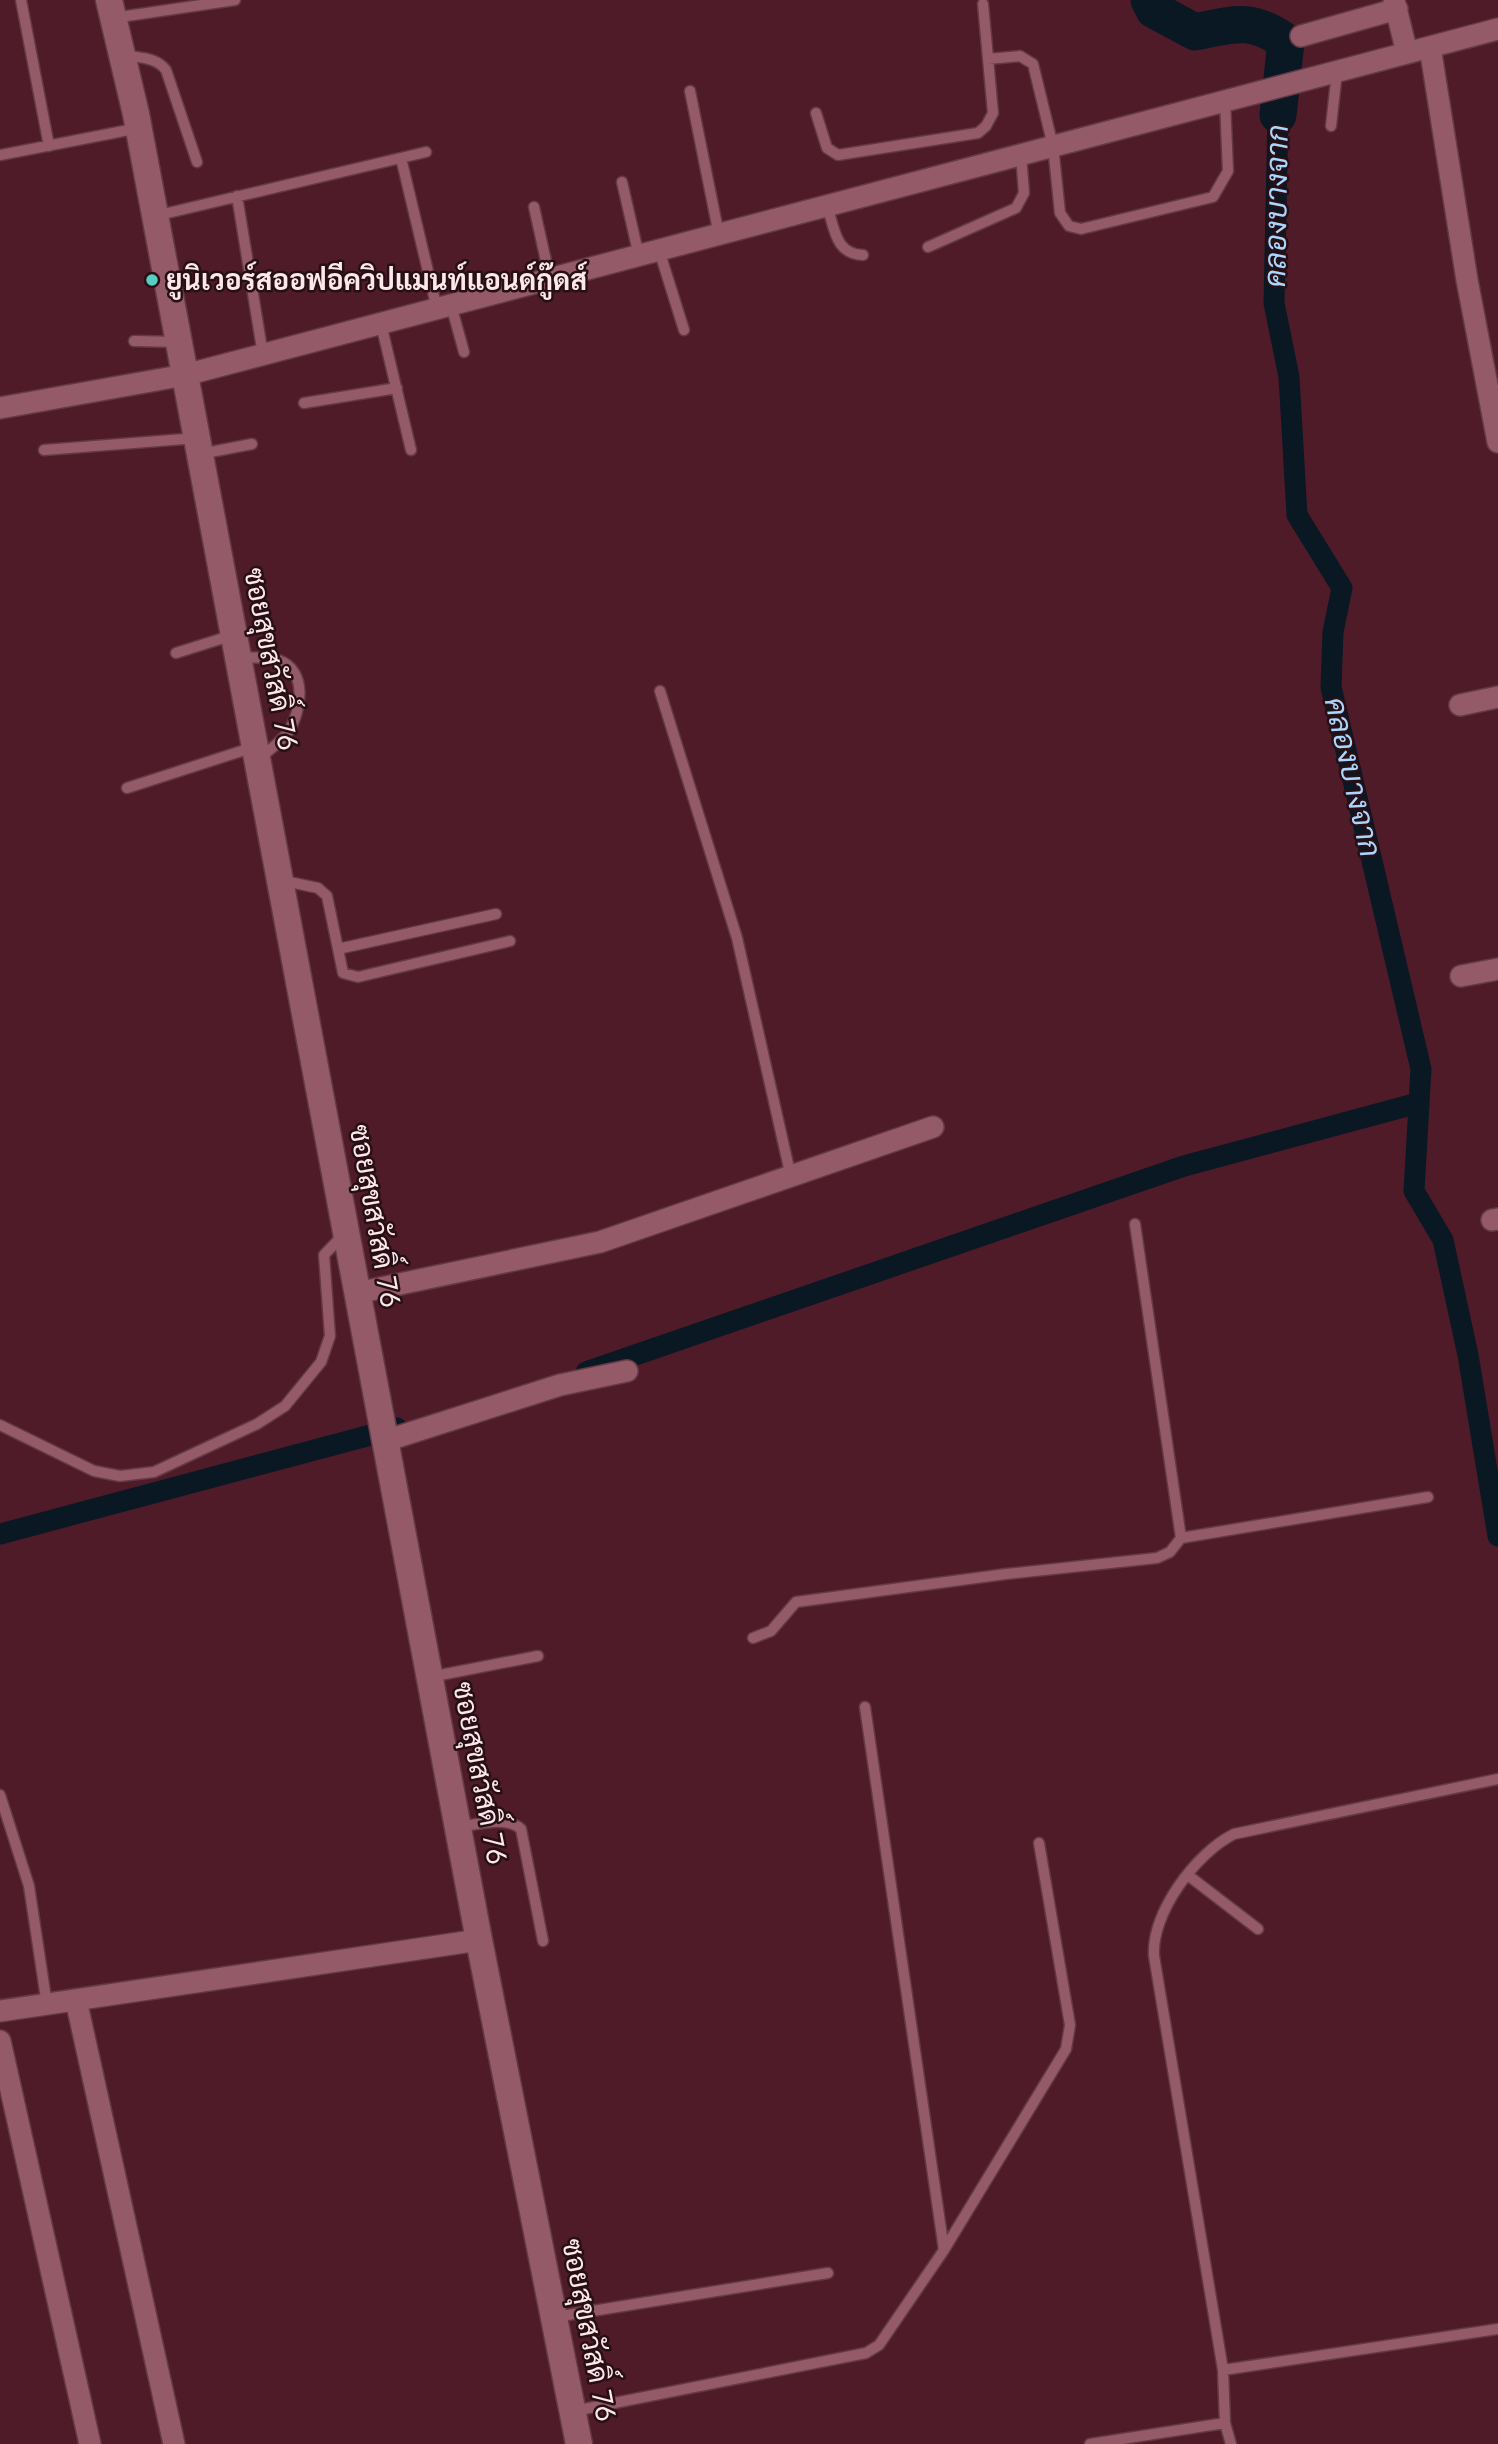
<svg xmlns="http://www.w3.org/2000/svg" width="1498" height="2444" viewBox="0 0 1498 2444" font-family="Jost,Sarabun,sans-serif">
<rect width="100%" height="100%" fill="#4f1b29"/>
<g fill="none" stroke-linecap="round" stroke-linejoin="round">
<path stroke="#0a1824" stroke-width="21" d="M1278,115l-4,188 15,74 8,138 45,73 -9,44 -2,55 90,382 -7,122 29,49 25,115 30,181
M586,1372l598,-206 234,-63
M0,1534l397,-106"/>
<path stroke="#0a1824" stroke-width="37" d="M1149,0l5,10 41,22c38,-8 57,-15 91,10l-8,73"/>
<g stroke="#633946" stroke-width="13">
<path id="service" d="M21,0l28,146
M113,18l122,-18
M125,55c15,3 31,2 41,15l31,92
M988,59l32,-3 13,8 20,82 7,67 9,13 12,3 132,-32 15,-26 -3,-70
M690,91l29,144
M816,113l11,35 11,7 140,-22 8,-7 7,-13 -10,-109
M1331,126l6,-54
M0,155l139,-27
M401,158l36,151
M622,182l17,74
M237,196l26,159
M827,206c8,23 8,48 36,49
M534,207l16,72
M155,216l271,-64
M928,247l88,-39 8,-15 -3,-38
M659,250l25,80
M451,305l13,47
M381,324l30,126
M134,341l45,1
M304,403l93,-15
M44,450l153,-12
M200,454l52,-10
M176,653l57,-18
M239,657c12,1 27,0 39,3 30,10 24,51 10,72 -7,10 -19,18 -28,26
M660,691l77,247 54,239
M127,788l127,-41
M280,880l38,8 9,8 16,77 15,4 152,-36
M338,949l158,-35
M0,1425l94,46 26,5 34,-4 103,-48 28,-18 36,-44 9,-26 -6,-81 20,-21
M1181,1538l247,-41
M753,1638l18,-7 25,-29 210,-28 151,-16 13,-6 11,-14 -46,-314
M430,1677l108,-21
M865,1707l79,543
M0,1795l29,91 18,119
M458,1827c19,-2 47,-12 63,2l22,112
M1189,1876l69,53
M555,2317l273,-44
M1223,2370l-69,-414c-3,-43 42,-103 80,-122l264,-55
M574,2411l292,-58 13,-8 65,-95 122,-201 4,-24 -31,-182
M1090,2444l135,-21
M1231,2444l-6,-21 -2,-53 275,-41"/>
</g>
<g stroke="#633946" stroke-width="24">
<path id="minor" d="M1394,0l13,53
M1301,36l96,-27
M1430,47l37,233 31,162
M0,408l185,-33 1313,-346
M1460,705l38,-8
M1461,976l37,-7
M1492,1220l6,-1
M357,1293l243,-51 333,-115
M385,1441l175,-56 67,-14
M76,2000l98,444
M0,2011l479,-71
M0,2041l90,403"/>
</g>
<g stroke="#633946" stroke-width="29">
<path id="tertiary" d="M109,0l27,114 343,1826 100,504"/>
</g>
<use href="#service" stroke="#955a67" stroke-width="10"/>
<use href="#minor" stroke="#955a67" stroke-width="21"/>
<use href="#tertiary" stroke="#955a67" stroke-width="26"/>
</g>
<circle fill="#57cec2" stroke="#260f15" stroke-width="2.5" cx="152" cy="280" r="7"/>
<g text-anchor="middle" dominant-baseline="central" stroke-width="5" stroke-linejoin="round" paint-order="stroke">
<g font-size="28" font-weight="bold" fill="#fde7eb" stroke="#260f15" text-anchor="start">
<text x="166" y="280">ยูนิเวอร์สออฟอีควิปแมนท์แอนด์กู๊ดส์</text>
</g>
<g font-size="28" fill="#fde7eb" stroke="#260f15">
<text transform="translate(271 659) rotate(79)">ซอยสุขสวัสดิ์ 76</text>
<text transform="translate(375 1216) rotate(80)">ซอยสุขสวัสดิ์ 76</text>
<text transform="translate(480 1773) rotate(79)">ซอยสุขสวัสดิ์ 76</text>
<text transform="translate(589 2330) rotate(79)">ซอยสุขสวัสดิ์ 76</text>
</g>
<g font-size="30" font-style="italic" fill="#a9d6fe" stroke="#260f15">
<text transform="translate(1276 206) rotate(-89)">คลองบางจาก</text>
<text transform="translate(1353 777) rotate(77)">คลองบางจาก</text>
</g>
</g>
</svg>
